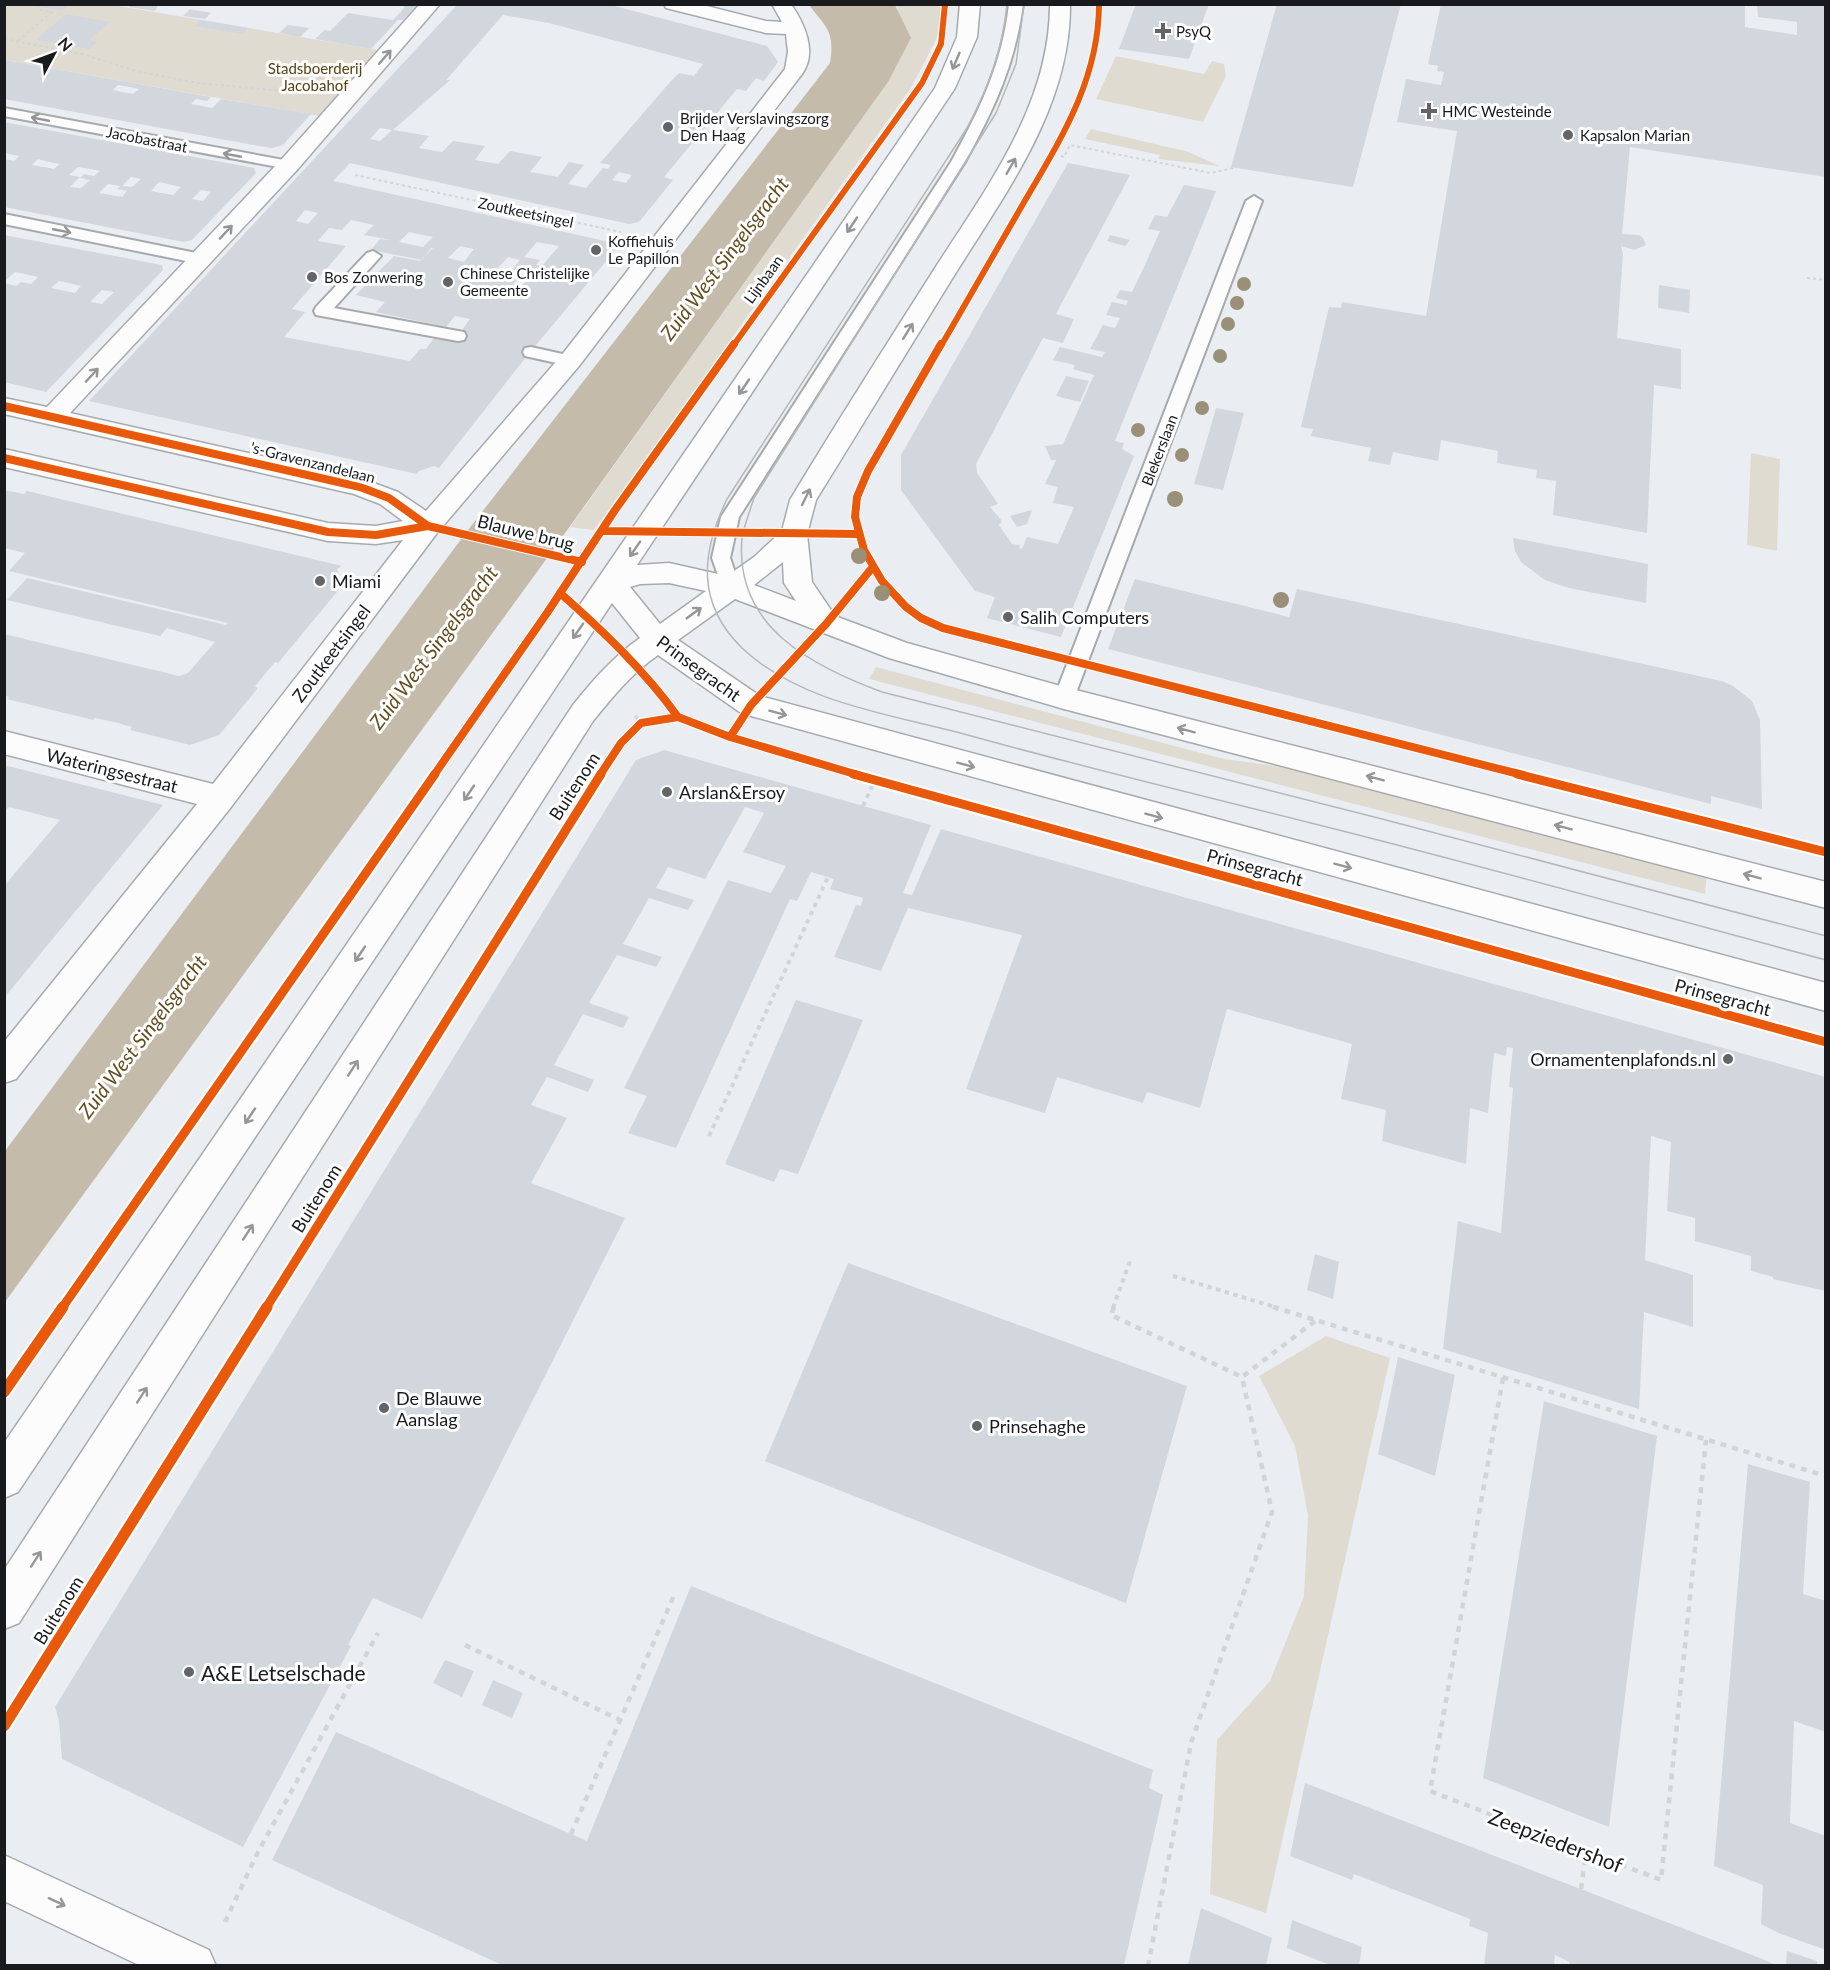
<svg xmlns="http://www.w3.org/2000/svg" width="1830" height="1970" viewBox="0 0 1830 1970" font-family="Lato,sans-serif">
<rect width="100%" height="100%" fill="#eaeef3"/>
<path fill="#e0dbd1" d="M4,5h109l276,47 -58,66 -326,-58z
M895,5h48l-7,35 -25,48 -317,442 -24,-3 318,-445 10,-73z
M1116,56l88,18 8,-13 12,3 2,12 -23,46 -107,-23z
M1091,129l98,23 30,14 -61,-7 2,-4 -75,-16z
M1751,453l29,6 -3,92 -30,-6z
M876,667l348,92 67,9 416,104 -2,22 -836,-215z
M1326,1336l64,22 -124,555 -56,-19 7,-154 53,-59 34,-85 4,-81 -13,-69 -36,-70z"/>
<path fill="#c4bbaa" d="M809,5h86l16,33 -23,44 -338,472 -545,748v-151l460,-617 365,-471c5,-31 -3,-35 -21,-58z"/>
<path fill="#d1d7dd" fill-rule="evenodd" d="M46,4h23l-7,7 -19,-4z
M131,4h28l-4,7 -26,-4z
M397,4h21l-15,16h-5l-27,29 -56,-10 10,-9 5,1 18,-18 45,7 12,-13z
M458,4h149l160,42 11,16 -14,19 -8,-3 -10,13 -9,-2 -73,88 9,3 -34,42 -10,2 -279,-61 -17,18 281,62 3,5 -91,109 -87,111 -5,-2 -15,5 -2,3 -328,-73zM503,15l46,8 154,41 -9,12 -15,-3 -8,8 -71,82 11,2 -3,4 -5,-1 -17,20 -18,-4 16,-19 -15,-3 -11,15 -28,-5 12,-15 -32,-6 -12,13 -23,-4 10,-14 -32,-5 -11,11 -23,-4 10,-12 -36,-6 57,-50h-4zM380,128l12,2 -12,11 -10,-2zM619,172l13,3 -6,8 -14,-3zM305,210l13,3 -10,11 -12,-3zM351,220l23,5 -10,10 28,5 -12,-1 -9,11 51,10 9,-12h2l-13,13 -26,-5 -38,39 29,7 -9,10 70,15 9,-11 15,3 -12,17 -10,4 -14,-2 -8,11h-6l-10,12 -126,-24 21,-25 -13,-3 54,-63 -28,-5 11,-13 13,2zM409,232l24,5 -10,10 -24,-5zM537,242l22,4 -17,20 -6,-1 4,-5 -16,-3zM460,246l14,3 -10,13 -16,-4zM508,257l12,3 -8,10 22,3 -12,13 -9,-2 4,-4 -16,-3 4,-7 -8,-1z
M1136,4h73l-20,55 -70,-10z
M1277,4h124l-48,183 -122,-20z
M1441,4h304v23l52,8v-13l-39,-5 -1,-13h69v173l-196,-30 -8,87 17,1 4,3 3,7 -12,5 -13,-4 2,8 -6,84 64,11v40l-27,-4 -7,148 -94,-18 3,-34 -20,-3 1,-8 -40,-7 1,-12 -57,-11 -3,21 -45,-9 -3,13 -22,-4 3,-13 -60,-12 2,-7 -12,-2 28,-120 12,1 1,-6 84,14 31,-185 -60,-9 9,-43 35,6 3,-13 -7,-1 1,-5 -10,-2z
M190,9l21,4 -6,6 -22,-3z
M66,14l44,8 -21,18 9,1 -8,8 -54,-9z
M201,20l47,8 -6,6 -48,-8z
M288,25l21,3 -9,9 -21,-4z
M5,60l206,37 -4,4 -11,-2 -5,5 11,2 10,2 9,-9 90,15 -28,31 -11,3 -13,-2 -255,-47zM118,85l12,2 9,2 -6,5 -20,-4z
M4,122l250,46 2,5 -64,67 -8,2 -180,-35v-48l10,2 5,-5 -15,-3zM38,159l11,3 11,2 -6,5 -22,-4zM78,167l12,2 10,2 -6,5 -10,-2 -4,4 10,2 -9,8 -11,-1 10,-10 -11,-2zM131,177l10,2 -9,8 -10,-1zM159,182l13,3 9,2 -8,8 -22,-4zM108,184l12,2 -3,3 10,2 -5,6 -23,-4zM201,190l10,2 -8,9 -11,-2z
M1068,163l62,12 -74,139 18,5 -11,24 -20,-5 -67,126 1,9 21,31 -8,3 12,14 -3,4 13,19 8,1 -1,3 3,1 5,-12 31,7 16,-37 -21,-4 5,-16 -13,-3 11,-24h-5l-6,-14 18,-2 31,-69 -21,-6 2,-4 -22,-5 7,-13 42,10 3,-5 -15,-3 13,-24 12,3 5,-10 -14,-3 6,-13 14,3 2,-4 -12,-3 4,-8 12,2 13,-27 15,-34 -12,-2 7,-14 12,2 17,-32 32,6 -101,250 9,2 -2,6 12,7 -73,181 -74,-19 8,-21 -20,-6 -74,-101v-35z
M4,235l158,30 1,5 -117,122 -42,-10v-99l12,3 5,-4 10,2 7,-7 -23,-5 -11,10zM59,281l14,3 8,2 -6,7 -24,-5zM102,290l12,2 -12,12 -12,-2z
M1110,235l20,5 -5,6 -18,-5z
M1659,285l31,5 -1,23 -31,-5z
M1066,376l23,5 -9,21 -24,-6z
M1216,408l28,5 -21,77 -29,-6z
M4,490l20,4 3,-3 315,75 -5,3 3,10 6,2 -68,82 -3,-1 -20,24 3,2 -39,47 -29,10 -60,-15 2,-3 -18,-5 -19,-4 -2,2 -86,-21 2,-2 -5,-2v-61l175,42 9,-3 27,-31 -48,-14 -7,8 -153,-36 20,-22 199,47 2,-2 -219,-52 16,-18 -21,-5z
M1032,510l-5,14 -10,3 -7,-11z
M1513,538l135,26 -2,39 -77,-15 -24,-8 -24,-18 -6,-11z
M1135,579l154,38 8,-28 425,92 11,5 19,15 8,19 2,89 -51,-13v8l-603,-155z
M664,750l267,75 -28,68 9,2 29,-66 885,248v214l-53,-12v-2l-22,-6v-15l-56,-15v-23l-28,-7 4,-69 -20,-6 -6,124 48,15v52l-49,-15 -5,97 -196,-60 15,-128 43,12 12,-145 -4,-1 4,-39 -6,-1 -1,9 -12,-3 -6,60 -18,-5 -4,56 -84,-23 4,-31 -45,-11 11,-55 -125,-35 -27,99 -53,-16 -4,11 -86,-26 -12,36 -79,-24 56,-154 -114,-27 -27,63 -47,-14 22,-52 5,1 2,-8 -33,-9 4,-10 -23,-7 -14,29 -7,-2 -114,249 -48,-15 19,-37 -23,-8 104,-208 43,13 15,-27 -43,-14 21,-39 -19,-6 -40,72 -37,-12 -12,21 38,12 -6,10 -39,-12 -26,46 39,13 -6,10 -39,-12 -28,48 40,14 -6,11 -40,-14 -29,51 40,15 -6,12 -41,-15 -16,28 36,13 -36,65 94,35 -203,401 -49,-21 -25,47 3,1 -108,201 -181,-88 -3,-38 -4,-14 581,-947z
M4,765l159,40 -159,193v-112l56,-66 -51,-13 -5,6z
M796,1000l67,20 -65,154 -18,-5 -6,13 -49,-18z
M1315,1254l24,8 -6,37 -26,-9z
M848,1263l339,123 -61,217 -361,-142z
M1398,1357l57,18 -20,101 -57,-22z
M1544,1401l113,35 -48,391 -126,-49z
M1748,1464l62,18 -7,112 23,7v131l-32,-11 -4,102 36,13v114l-45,-16 -20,-10 2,-39 -49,-19z
M691,1586l462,184 -4,18 14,7 -39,170h-622l-230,-105 64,-128 251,109z
M445,1660l29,11 -12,26 -29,-14z
M493,1680l30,13 -11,25 -30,-13z
M1305,1783l455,175 16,7h-200l-21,-10 -1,10h-70l4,-32 -19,-7 1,-7 -116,-45 -2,6 -62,-24z
M1201,1908l71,30 -6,27h-78z
M1292,1920l70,27 -3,18h-29l-43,-17z
M1787,1951l30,10v4h-31z"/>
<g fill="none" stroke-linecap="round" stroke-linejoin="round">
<g stroke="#a7aaad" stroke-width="4">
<path id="lane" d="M1009,4h14c-8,61 -29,105 -58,158l-226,355 -9,41 10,29 -2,5 -7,2 -7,-2 -12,-34 9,-41 230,-355c29,-53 51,-97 58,-158z
M4,108l285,53 7,4 -7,4 -285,-53z
M1254,196l8,5 -188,497 -3,5 -7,2 -7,-2 -3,-5 192,-497z
M4,214l197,40 8,5 -8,5 -197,-40z
M373,251l8,5 -47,52 124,23 6,1 2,4 -2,4 -6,1 -142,-26 -2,-4 2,-4 51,-54z
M531,347l45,10 2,4 -2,4 -6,1 -45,-10 -2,-4 2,-4z"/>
</g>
<g stroke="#a7aaad" stroke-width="3">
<path id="street" d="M420,4h20l-143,166 -227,243 290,65 38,14 28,19 135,-155 224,-287 3,-17 -2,-18 -20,-1 -100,-25 -2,-4h35l67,17 16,1 -10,-18h19c13,19 27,48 11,70l-223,292 -142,167 -206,274 -215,272 -12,4v-41l193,-238 -193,-50v-23l209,53 190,-244 -27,4 -48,-3 -324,-74v-18l324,74 48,3 27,-5 -23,-17 -26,-10 -350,-80v-16l43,9 234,-247z
M4,1855l205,95 7,16h-75l-137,-65z"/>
</g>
<g stroke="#a7aaad" stroke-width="3">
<path id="secondary" d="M960,4h20l-3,33 -22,51 -318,477 32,-2 58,13 27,-19 28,-26 8,-31c45,-75 93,-150 140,-224 53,-84 120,-168 120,-272h20c1,107 -70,196 -123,283 -44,71 -87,142 -131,213l-9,34 5,48 23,34 72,27 157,44 762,195v26l-762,-199 -175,-51 -154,-59 -57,41 82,56 1066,287v28l-1075,-295 -10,-3 -83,-58c-26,18 -45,41 -65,66l-574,902 -15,6v-59l569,-865c20,-25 40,-48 67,-67l-28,-35 -594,889 -14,6v-55l931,-1355 22,-51zM783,562l1,21 12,18 -42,-16zM669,583l37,8 -46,33 -30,-37 10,-3z"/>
</g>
<path stroke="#d2d4d5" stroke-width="2" stroke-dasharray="3 3" stroke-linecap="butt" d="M4,39l78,15 54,17 62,12 103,10
M18,41l34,-29 -11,-2 -1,-4 -8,-2
M1061,156l3,1 6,-12 141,28 22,-5
M355,175l266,57
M1807,278l19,2"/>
<path stroke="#d2d4d5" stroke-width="3" stroke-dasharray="4 4" stroke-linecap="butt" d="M635,716l6,7"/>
<path stroke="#d2d4d5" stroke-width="4" stroke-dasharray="4.5 4.5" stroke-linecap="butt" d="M863,806l12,-26
M709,1136l119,-259
M1173,1276l105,32
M1113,1308l17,-47"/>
<path stroke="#d2d4d5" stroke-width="4.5" stroke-dasharray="6 6" stroke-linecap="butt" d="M1114,1307l-3,8 131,62
M1273,1307l553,169
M1503,1378l-73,413 231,89 45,-440
M465,1645l155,75
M571,1834l104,-241
M1581,1889l5,-38
M225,1922l32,-68 121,-221
M1148,1966l43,-223 81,-231 -30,-135 73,-56
M1571,1966l1,-4"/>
<use href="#lane" fill="#fcfcfd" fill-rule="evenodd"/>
<use href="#street" fill="#fcfcfd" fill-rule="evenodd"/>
<use href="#secondary" fill="#fcfcfd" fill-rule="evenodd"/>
<path stroke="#b6b7b8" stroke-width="1.5" d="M1007,4c-4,45 -19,84 -40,124l-240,371c-26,54 -31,104 15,149 58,55 148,66 222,86 115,32 231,60 347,89 172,43 343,91 515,137
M1024,4l-8,60 -20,49 -242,385c-4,13 -10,27 -12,40 -8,89 69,127 140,154l504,128 440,116"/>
<g stroke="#fff" stroke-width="8">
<path id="cycleway-far3" d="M733,346l189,-263 19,-39 4,-40
M941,346c26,-45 52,-90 78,-135 38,-66 80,-128 80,-207"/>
</g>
<g stroke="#fff" stroke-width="10">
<path id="cycleway-far2" d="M941,344l-73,127 -11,26 -2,20 9,33 18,31 24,26 15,11 22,10 580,147
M4,406l356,81 29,11 39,28
M4,458l324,74 48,3 52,-9 154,36
M604,531l254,3
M560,593c43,38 84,77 118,124
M678,717l52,20 128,38
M730,737l21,-32 75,-81 46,-56
M434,775l113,-162 68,-103 119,-166
M600,775l21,-32 20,-20 37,-6"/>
</g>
<g stroke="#fff" stroke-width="13">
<path id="cycleway-far1" d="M853,774l973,268
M1517,774l309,78
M62,1308l373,-534
M266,1308l335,-534"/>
</g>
<g stroke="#fff" stroke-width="15">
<path id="cycleway" d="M4,1392l59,-85
M4,1726l263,-419"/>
</g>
<use href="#cycleway-far3" stroke="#e8590c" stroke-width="6"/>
<use href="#cycleway-far2" stroke="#e8590c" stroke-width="8"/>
<use href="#cycleway-far1" stroke="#e8590c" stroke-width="9"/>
<use href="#cycleway" stroke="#e8590c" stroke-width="11"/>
</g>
<g fill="#9a8f77">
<circle cx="1244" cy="284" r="7"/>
<circle cx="1237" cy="303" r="7"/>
<circle cx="1228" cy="324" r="7"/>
<circle cx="1220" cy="356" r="7"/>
<circle cx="1202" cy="408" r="7"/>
<circle cx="1138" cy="430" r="7"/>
<circle cx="1182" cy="455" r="7"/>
<circle cx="1175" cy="499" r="8"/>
<circle cx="859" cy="556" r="8"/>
<circle cx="882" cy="593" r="8"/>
<circle cx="1281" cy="600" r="8"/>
</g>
<defs><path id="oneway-shaft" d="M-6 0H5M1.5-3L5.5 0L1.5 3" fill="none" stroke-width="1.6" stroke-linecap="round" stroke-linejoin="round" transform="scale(1.5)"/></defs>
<g stroke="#959698">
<use href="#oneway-shaft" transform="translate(385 57) rotate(-49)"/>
<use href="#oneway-shaft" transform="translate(956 61) rotate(113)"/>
<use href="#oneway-shaft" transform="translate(40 119) rotate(-169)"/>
<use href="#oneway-shaft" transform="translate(232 155) rotate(-169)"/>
<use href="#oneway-shaft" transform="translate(1011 166) rotate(-60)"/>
<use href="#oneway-shaft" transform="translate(852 225) rotate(124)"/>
<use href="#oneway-shaft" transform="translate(62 231) rotate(11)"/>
<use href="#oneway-shaft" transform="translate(226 232) rotate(-47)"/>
<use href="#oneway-shaft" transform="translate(908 331) rotate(-58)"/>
<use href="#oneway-shaft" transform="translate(92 375) rotate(-47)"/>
<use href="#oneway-shaft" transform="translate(744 387) rotate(124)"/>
<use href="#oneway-shaft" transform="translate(806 497) rotate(-64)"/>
<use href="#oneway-shaft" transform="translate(635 549) rotate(125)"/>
<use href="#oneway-shaft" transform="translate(694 613) rotate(-36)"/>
<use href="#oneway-shaft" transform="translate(578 631) rotate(125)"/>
<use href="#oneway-shaft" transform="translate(778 713) rotate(15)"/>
<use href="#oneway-shaft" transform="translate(1186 730) rotate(-165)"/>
<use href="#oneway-shaft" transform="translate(966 765) rotate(15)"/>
<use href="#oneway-shaft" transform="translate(1375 778) rotate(-165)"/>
<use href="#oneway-shaft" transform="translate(469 793) rotate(124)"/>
<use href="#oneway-shaft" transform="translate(1154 816) rotate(15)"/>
<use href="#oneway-shaft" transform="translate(1563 827) rotate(-165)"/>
<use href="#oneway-shaft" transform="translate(1343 866) rotate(15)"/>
<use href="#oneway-shaft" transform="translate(1752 876) rotate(-165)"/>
<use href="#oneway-shaft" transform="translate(360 954) rotate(124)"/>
<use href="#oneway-shaft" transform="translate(353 1068) rotate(-57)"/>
<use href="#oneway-shaft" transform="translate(250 1116) rotate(124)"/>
<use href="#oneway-shaft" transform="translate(248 1232) rotate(-57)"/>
<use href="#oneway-shaft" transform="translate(142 1395) rotate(-57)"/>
<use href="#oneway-shaft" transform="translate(36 1559) rotate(-57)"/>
<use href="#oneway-shaft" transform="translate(57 1902) rotate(25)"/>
</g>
<g fill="#626468" stroke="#fff" stroke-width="2">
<path d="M1160 22h6v6h6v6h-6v6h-6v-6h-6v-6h6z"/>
<path d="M1426 102h6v6h6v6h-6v6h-6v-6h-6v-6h6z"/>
<circle cx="668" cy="127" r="6"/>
<circle cx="1568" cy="135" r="6"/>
<circle cx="596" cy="250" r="6"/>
<circle cx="312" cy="277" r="6"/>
<circle cx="448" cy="282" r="6"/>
<circle cx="320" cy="581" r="6"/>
<circle cx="1008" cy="617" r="6"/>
<circle cx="667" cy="792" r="6"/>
<circle cx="1728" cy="1059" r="6"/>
<circle cx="384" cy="1408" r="6"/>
<circle cx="977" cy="1426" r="6"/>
<circle cx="189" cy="1672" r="6"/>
</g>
<g text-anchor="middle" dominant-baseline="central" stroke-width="6" stroke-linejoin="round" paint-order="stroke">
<g font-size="15" fill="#181a1d" stroke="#fff" text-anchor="start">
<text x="1176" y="31">PsyQ</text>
<text x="1442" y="111">HMC Westeinde</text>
<text x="680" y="118">Brijder Verslavingszorg<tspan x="680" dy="17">Den Haag</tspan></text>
<text x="1580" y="135">Kapsalon Marian</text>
<text x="608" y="241">Koffiehuis<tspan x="608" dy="17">Le Papillon</tspan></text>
<text x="460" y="273">Chinese Christelijke<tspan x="460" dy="17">Gemeente</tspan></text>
<text x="324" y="277">Bos Zonwering</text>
</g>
<g font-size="15" fill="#584212" stroke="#fff">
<text x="315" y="68">Stadsboerderij<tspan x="315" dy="17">Jacobahof</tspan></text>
</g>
<g font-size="15" fill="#181a1d" stroke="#fff">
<text transform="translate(147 139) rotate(11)">Jacobastraat</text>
<text transform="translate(526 212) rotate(12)">Zoutkeetsingel</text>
<text transform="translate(763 279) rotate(-54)">Lijnbaan</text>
<text transform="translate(1159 450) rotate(-69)">Blekerslaan</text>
<text transform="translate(313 462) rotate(14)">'s-Gravenzandelaan</text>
</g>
<g font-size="18" fill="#181a1d" stroke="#fff">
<text transform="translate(526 532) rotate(14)">Blauwe brug</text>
<text transform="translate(331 653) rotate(-53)">Zoutkeetsingel</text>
<text transform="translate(699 668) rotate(36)">Prinsegracht</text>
<text transform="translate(112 770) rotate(14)">Wateringsestraat</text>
<text transform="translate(574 786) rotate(-57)">Buitenom</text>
<text transform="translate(1255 867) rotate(15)">Prinsegracht</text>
<text transform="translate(1723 997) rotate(15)">Prinsegracht</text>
<text transform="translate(316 1198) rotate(-58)">Buitenom</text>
<text transform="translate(58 1610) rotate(-58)">Buitenom</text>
</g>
<g font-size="18" fill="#181a1d" stroke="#fff" text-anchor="start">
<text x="332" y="581">Miami</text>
<text x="1020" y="617">Salih Computers</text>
<text x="679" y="792">Arslan&amp;Ersoy</text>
<text x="1716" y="1059" text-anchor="end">Ornamentenplafonds.nl</text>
<text x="396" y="1398">De Blauwe<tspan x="396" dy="21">Aanslag</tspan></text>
<text x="989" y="1426">Prinsehaghe</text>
</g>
<g font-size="20" font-style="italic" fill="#634d1e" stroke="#fff">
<text transform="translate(724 258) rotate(-53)">Zuid West Singelsgracht</text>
<text transform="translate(433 647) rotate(-53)">Zuid West Singelsgracht</text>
<text transform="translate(142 1036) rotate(-53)">Zuid West Singelsgracht</text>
</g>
<g font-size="21" fill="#181a1d" stroke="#fff" text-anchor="start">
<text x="201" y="1672">A&amp;E Letselschade</text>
</g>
<g font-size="21" fill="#181a1d" stroke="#fff">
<text transform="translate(1556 1840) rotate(21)">Zeepziedershof</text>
</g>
</g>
<rect width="1830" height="1970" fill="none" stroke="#181a1d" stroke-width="12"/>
<g transform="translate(54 54) rotate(49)" stroke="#ffffff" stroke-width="4.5" paint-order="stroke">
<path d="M0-4.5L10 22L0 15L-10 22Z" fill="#181a1d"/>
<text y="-9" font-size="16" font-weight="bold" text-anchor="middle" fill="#181a1d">N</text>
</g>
</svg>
